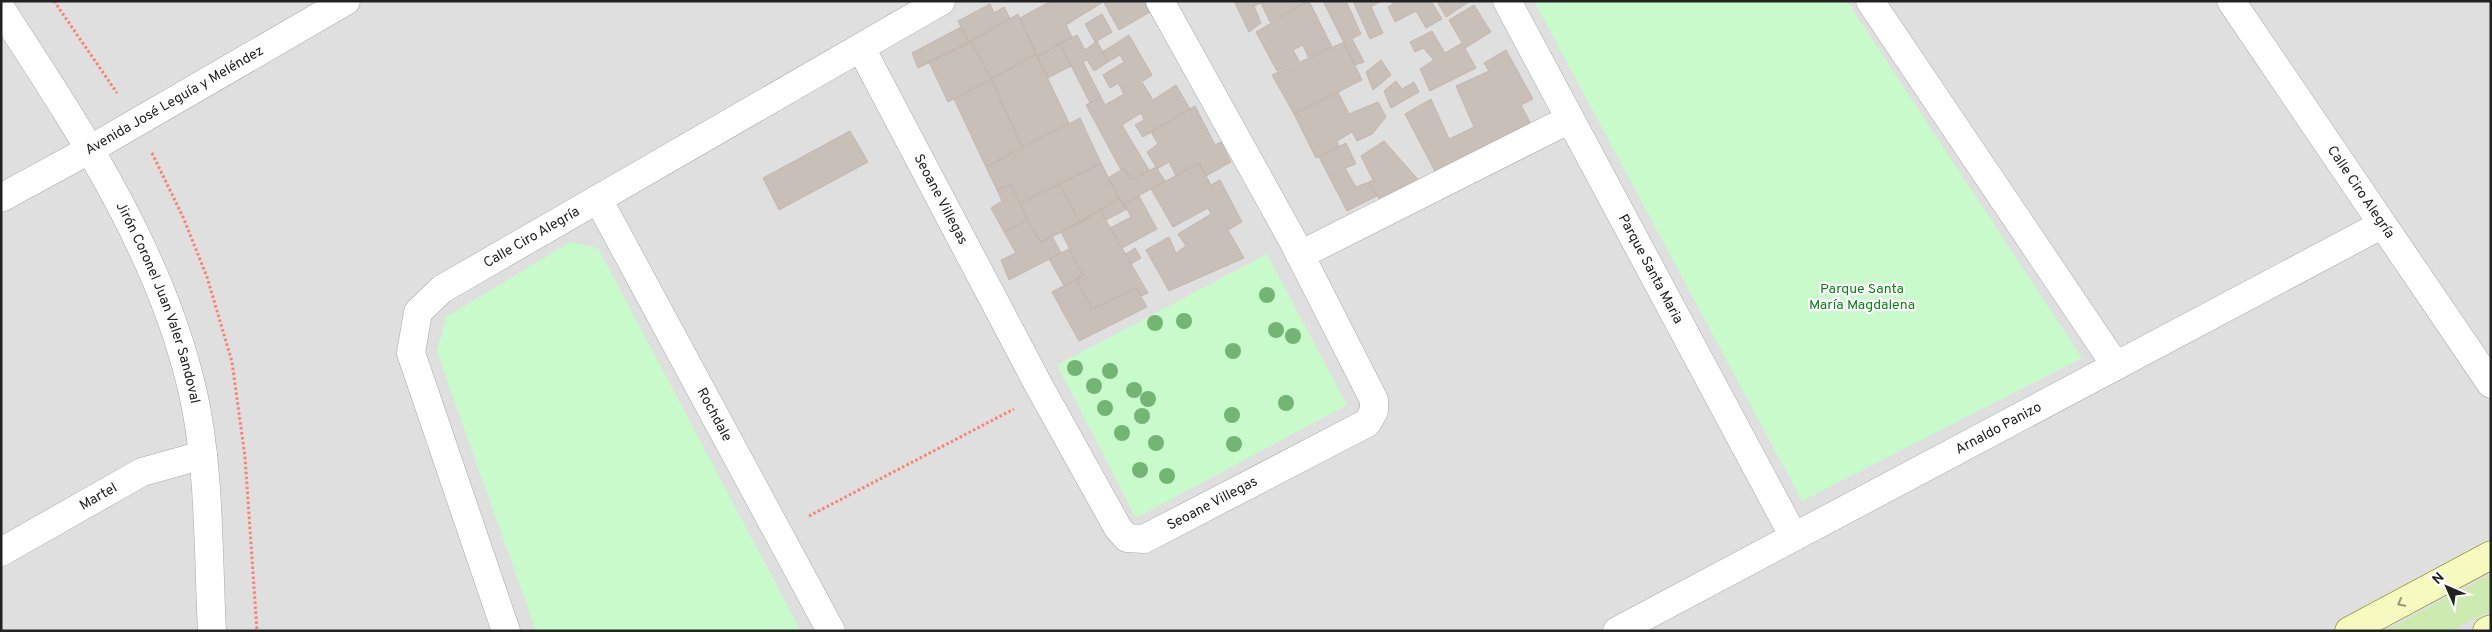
<svg xmlns="http://www.w3.org/2000/svg" width="2492" height="632" viewBox="0 0 2492 632" font-family="Overpass,sans-serif">
<rect width="100%" height="100%" fill="#f2efe9"/>
<path fill="#e0dfdf" d="M1,1h2490v630h-2490z"/>
<path fill="#cdebb0" d="M2491,574v36l-40,21h-66z"/>
<path fill="#c8facc" d="M1534,1h313l235,357 -280,143z
M570,242l28,6 203,383h-265l-99,-279 9,-35z
M1267,254l80,151 -211,113 -79,-153z"/>
<path fill="#c7bfb8" stroke="#c4b6ab" d="M1051,1l52,1 -37,23 6,12 -35,20 -17,-39z
M1144,1l6,11 -31,18 -16,-29z
M1234,1h75l-39,21 -9,-19 -7,3 7,17 -12,9z
M1309,1l23,46 -24,10 -5,-12 -10,5 6,11 -22,10 -21,-39z
M1323,1h23l15,33 -9,5 12,23 -9,3z
M1353,1h28l-10,6 12,26 -13,6z
M1391,1h40l11,18 -16,9 -10,-17 -21,11 -7,-15 5,-3z
M1437,1h33l-24,16z
M990,4l4,9 10,-6 6,11 -41,25 -11,-22z
M1474,5l17,27 -26,16 -16,-28z
M1018,14l18,40 -45,25 -20,-38z
M1102,14l10,18 -17,10 -10,-18z
M961,27l8,16 -51,25 -6,-15z
M1432,31l13,22 17,-10 14,25 -46,23 -10,-22 14,-9 -11,-12 -8,4 -5,-10z
M1077,35l8,15 12,-9 11,21 -14,9 -7,-11 -4,2 18,35 -11,6 -30,-59z
M1129,35l23,40 -10,7 11,18 23,-15 14,24 -47,28 -8,-12 9,-5 -3,-7 -19,12 27,45 -17,10 -8,-12 -3,2 -35,-65 15,-8 4,8 19,-11 -6,-11 -8,5 -7,-13 21,-13 -4,-7 -12,7 -6,-10z
M971,41l20,38 -43,23 -19,-40z
M1344,42l18,38 -68,34 -22,-39z
M1060,44l11,22 -23,12 -11,-21z
M1506,50l27,49 -12,6 13,25 -95,49 -34,-65 26,-15 18,40 25,-12 -18,-41 33,-15 -5,-8z
M1036,54l33,69 -47,24 -31,-68z
M1381,60l10,15 -18,15 -7,-18z
M991,79l31,68 -36,20 -32,-68z
M1396,81l6,8 12,-7 5,10 -28,16 -7,-17z
M1338,92l11,22 29,-12 8,15 -14,17 -15,7 -5,-9 -15,9 2,5 -23,12 -22,-44z
M1195,106l20,39 6,-3 10,20 -25,14 -7,-13 -23,13 -7,-14 -12,7 -10,-17 11,-8 -7,-12z
M1080,118l21,45 -81,40 -9,-19 -14,6 -11,-23z
M850,131l18,31 -89,48 -16,-32z
M1384,141l38,43 -39,21 -14,-23 4,-2 -12,-24z
M1346,143l10,21 -11,4 11,19 13,-5 8,14 -30,15 -28,-54z
M1101,163l18,35 -39,25 -21,-39z
M1199,163l12,22 9,-5 22,42 -14,8 16,28 -75,33 -23,-41 23,-13 7,16 10,-7 -8,-12 33,-20 -3,-6 -35,19 -22,-38z
M1156,167l9,14 -41,23 -5,-6 -11,-20 16,-10 8,12z
M1011,184l16,36 -23,12 -13,-24 11,-7 -5,-11z
M1059,184l21,39 -39,19 -14,-22 -7,-17z
M1139,196l18,33 -35,19 -12,-20 21,-11 -7,-13z
M1119,198l8,11 -21,11 -6,-10z
M1100,210l48,83 -7,3 -5,-8 -44,21 -16,-30 7,-4 -22,-43z
M1027,220l14,22 11,-6 9,17 -52,27 -8,-20 15,-7 -12,-21z
M1135,248l6,10 -10,6 -5,-10z
M1069,249l14,26 -19,11 -15,-27z
M1076,279l16,30 44,-21 11,19 -68,34 -27,-49z"/>
<g fill="none" stroke-linecap="round" stroke-linejoin="round">
<g stroke="#a9a9a9" stroke-width="29">
<path id="pedestrian" d="M1300,255l270,-136"/>
</g>
<g stroke="#a9a9a9" stroke-width="29">
<g id="minor">
<path id="s1" d="M1507,1l287,536"/>
<path d="M1870,1l246,365"/>
<path id="s2" d="M2231,1l260,383"/>
<path id="s3" d="M861,48l177,336 80,144 9,10 17,1 223,-116 7,-12v-11l-82,-161 -132,-238"/>
<path id="s4" d="M598,199l233,432"/>
<path id="s5" d="M1,552l141,-80 61,-17"/>
<path id="s6" d="M506,631l-95,-278 7,-41 24,-23 499,-288"/>
<path id="s7" d="M1617,631l764,-406"/>
</g>
</g>
<g stroke="#a9a9a9" stroke-width="29">
<g id="tertiary">
<path id="s8" d="M1,9c78,120 160,243 192,384 17,75 15,161 19,238"/>
<path id="s9" d="M1,198l88,-48 257,-149"/>
</g>
</g>
<g stroke="#707d05" stroke-width="29">
<path id="secondary" d="M2349,631l142,-76
M2487,631l4,-2"/>
</g>
<path stroke="#fa8072" stroke-width="3" stroke-dasharray="2.5 2.5" stroke-linecap="butt" d="M54,1l63,92
M152,153l31,64 24,60 25,85 13,95 12,174
M809,516l205,-107"/>
<use href="#pedestrian" stroke="#fff" stroke-width="28"/>
<use href="#minor" stroke="#fff" stroke-width="28"/>
<use href="#tertiary" stroke="#fff" stroke-width="28"/>
<use href="#secondary" stroke="#f7fabf" stroke-width="28"/>
</g>
<g fill="#74b475">
<circle cx="1267" cy="295" r="8"/>
<circle cx="1184" cy="321" r="8"/>
<circle cx="1155" cy="323" r="8"/>
<circle cx="1276" cy="330" r="8"/>
<circle cx="1293" cy="336" r="8"/>
<circle cx="1233" cy="351" r="8"/>
<circle cx="1075" cy="368" r="8"/>
<circle cx="1110" cy="371" r="8"/>
<circle cx="1094" cy="386" r="8"/>
<circle cx="1134" cy="390" r="8"/>
<circle cx="1148" cy="399" r="8"/>
<circle cx="1286" cy="403" r="8"/>
<circle cx="1105" cy="408" r="8"/>
<circle cx="1232" cy="415" r="8"/>
<circle cx="1142" cy="416" r="8"/>
<circle cx="1122" cy="433" r="8"/>
<circle cx="1156" cy="443" r="8"/>
<circle cx="1234" cy="444" r="8"/>
<circle cx="1140" cy="470" r="8"/>
<circle cx="1167" cy="476" r="8"/>
</g>
<defs><path id="oneway-chevron" d="M-2-3.5L2.5 0L-2 3.5" fill="none" stroke-width="1.6" stroke-linecap="round" stroke-linejoin="round" transform="scale(1.25)"/></defs>
<use stroke="#979978" href="#oneway-chevron" transform="translate(2401 603) rotate(152)"/>
<g text-anchor="middle" dominant-baseline="central" stroke-width="4.5" stroke-linejoin="round" paint-order="stroke">
<g font-size="14" fill="#222" stroke="#fff">
<text stroke="none"><textPath href="#s9" startOffset="199">Avenida José Leguía y Meléndez</textPath></text>
<text stroke="none"><textPath href="#s2" startOffset="231">Calle Ciro Alegría</textPath></text>
<text stroke="none"><textPath href="#s3" startOffset="171">Seoane Villegas</textPath></text>
<text stroke="none"><textPath href="#s6" startOffset="472">Calle Ciro Alegría</textPath></text>
<text stroke="none"><textPath href="#s1" startOffset="304">Parque Santa Maria</textPath></text>
<text stroke="none"><textPath href="#s8" startOffset="335">Jirón Coronel Juan Valer Sandoval</textPath></text>
<text stroke="none"><textPath href="#s4" startOffset="245">Rochdale</textPath></text>
<text stroke="none"><textPath href="#s7" startOffset="432">Arnaldo Panizo</textPath></text>
<text stroke="none"><textPath href="#s5" startOffset="112">Martel</textPath></text>
<text stroke="none"><textPath href="#s3" startOffset="652">Seoane Villegas</textPath></text>
</g>
<g font-size="14" fill="#0c8416" stroke="#fff">
<text x="1862" y="289">Parque Santa<tspan x="1862" dy="16">María Magdalena</tspan></text>
</g>
</g>
<rect width="2492" height="632" fill="none" stroke="#222222" stroke-width="5"/>
<g transform="translate(2447 587) rotate(315)" stroke="#ffffff" stroke-width="4" paint-order="stroke">
<path d="M0-4L9 19L0 12L-9 19Z" fill="#222222"/>
<text y="-8" font-size="14" font-weight="bold" text-anchor="middle" fill="#222222">N</text>
</g>
</svg>
